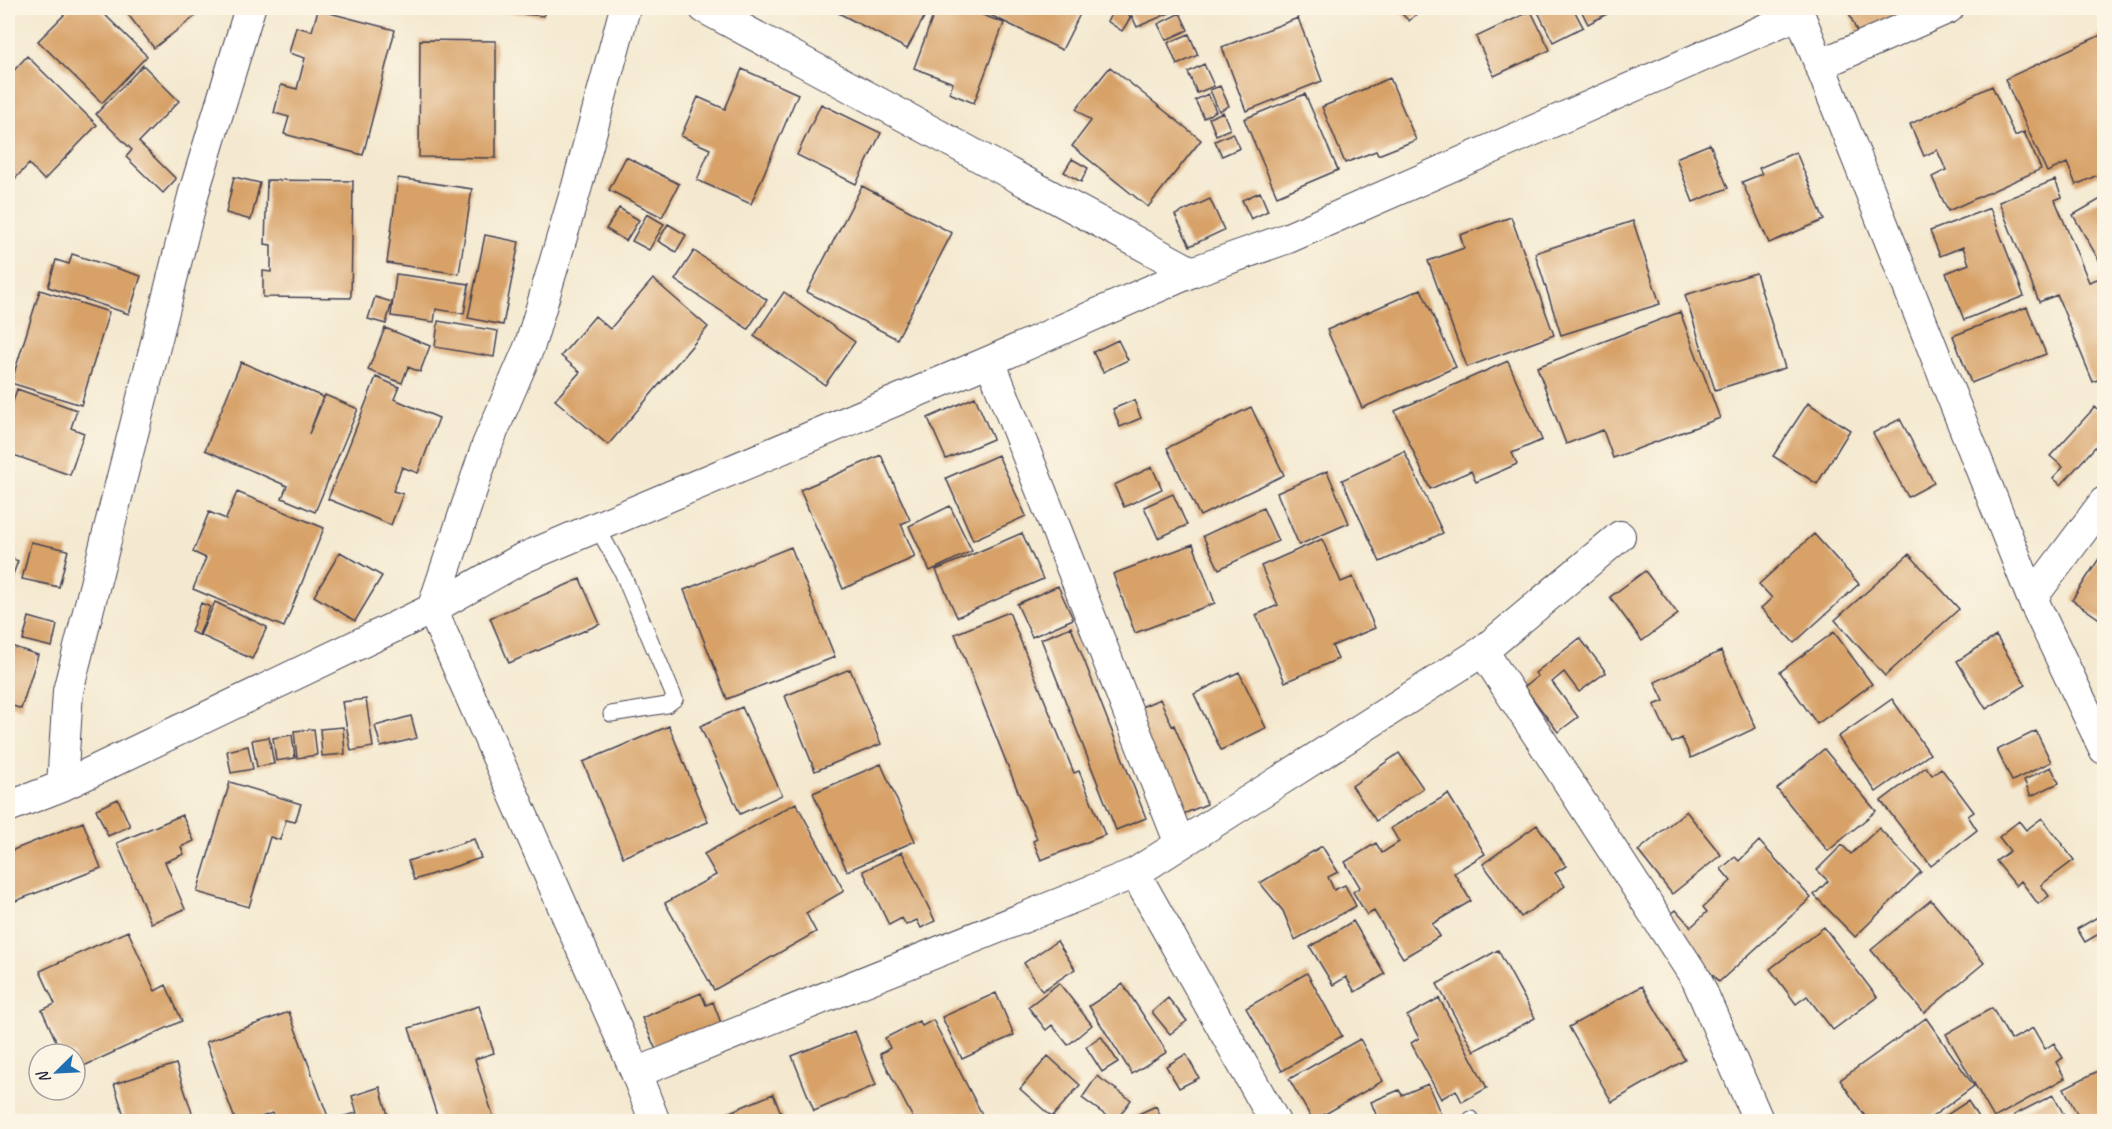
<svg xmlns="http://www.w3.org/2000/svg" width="2112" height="1129" viewBox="0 0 2112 1129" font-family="Caveat,sans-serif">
<rect width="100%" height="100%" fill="#fcf5e5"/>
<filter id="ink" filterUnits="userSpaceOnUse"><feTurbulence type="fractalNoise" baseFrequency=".0167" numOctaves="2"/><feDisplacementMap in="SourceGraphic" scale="12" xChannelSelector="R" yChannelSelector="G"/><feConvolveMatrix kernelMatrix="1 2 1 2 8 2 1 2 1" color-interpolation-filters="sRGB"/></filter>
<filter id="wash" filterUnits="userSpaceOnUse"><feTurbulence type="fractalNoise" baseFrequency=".008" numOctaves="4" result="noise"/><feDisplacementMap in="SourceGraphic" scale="24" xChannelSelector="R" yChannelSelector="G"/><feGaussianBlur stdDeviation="1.35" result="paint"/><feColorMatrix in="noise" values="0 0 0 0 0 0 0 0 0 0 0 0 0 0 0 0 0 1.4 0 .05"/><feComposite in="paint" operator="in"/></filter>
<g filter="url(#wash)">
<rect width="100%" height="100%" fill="#f4e9d0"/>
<g id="blocks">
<path fill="#d7a167" d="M71,8h27l49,48 -45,47 -64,-62z
M123,8h83l-52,40z
M476,8h68v8l-68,-6z
M829,8h100l-22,41z
M936,8h28l40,15 -30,80 -25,-10 4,-10 -39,-15z
M979,8h104l-21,42 -84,-41z
M1116,8l15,9 -9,14 -15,-10z
M1128,8h53l-44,19z
M1396,8h27l-14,13z
M1536,8h37l10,19 -30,15z
M1580,8h38l-30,16z
M1847,8h97l-83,34z
M318,10l77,20 -32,125 -79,-21 5,-17 -15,-4 7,-28 16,4 8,-31 -16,-5 7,-26 16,4z
M1531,11l19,39 -56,26 -18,-39z
M1180,13l8,17 -22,10 -8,-16z
M1298,18l24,63 -76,30 -24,-64z
M1189,34l9,21 -21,10 -9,-22z
M2101,35l3,9v128l-28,13 -9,-22 -20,9 -42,-93z
M420,40l76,1v117l-77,-1z
M27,56l70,69 -53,55 -15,-16 -21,22v-109z
M1204,64l10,22 -17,7 -9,-21z
M143,65l36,36 -40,41 37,37 -13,14 -37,-36 6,-7 -36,-36z
M1110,67l91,73 -53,67 -76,-61 19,-25 -15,-12z
M742,69l56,25 -47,110 -54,-24 13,-31 -29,-13 17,-39 27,12z
M1390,78l26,62 -38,15 -2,-4 -31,12 -23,-56z
M1220,86l9,20 -10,5 -9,-21z
M1992,86l23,50 9,-4 17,37 -93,42 -16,-34 14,-7 -9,-20 -13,6 -14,-32z
M1208,94l8,17 -12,7 -9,-18z
M1305,94l33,76 -61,26 -33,-77z
M821,104l60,29 -25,51 -59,-29z
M1223,112l7,17 -14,6 -7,-17z
M1233,133l7,15 -18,8 -7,-15z
M1710,144l18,44 -35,14 -17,-44z
M1796,152l28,68 -55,23 -27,-61 20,-8 -3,-6z
M626,157l53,27 -17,33 -53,-27z
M1072,159l16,9 -7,14 -17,-10z
M234,177l26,6 -9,37 -25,-7z
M398,178l74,11 -13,85 -72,-11z
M267,180l86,1 -2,117 -88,-1v-26l8,1v-27l-6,-1z
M2055,180l7,17 -7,3 34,82 11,-4 4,11v88l-11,5 -36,-87 -18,7 -40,-100z
M862,186l90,47 -55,106 -90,-47z
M1260,192l8,19 -17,8 -9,-19z
M2104,197v72l-31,-54z
M1210,199l14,31 -34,16 -15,-31z
M619,208l20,12 -13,21 -20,-12z
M1990,208l34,88 -60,24 -18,-47 23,-9 -6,-17 -23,9 -10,-25z
M647,214l17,10 -15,26 -17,-9z
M1511,217l43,118 -87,32 -39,-106 36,-13 -4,-13z
M1633,221l27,83 -99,31 -26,-82z
M668,224l18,11 -10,17 -18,-11z
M485,235l34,7 -16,83 -35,-7z
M694,251l73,49 -19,29 -73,-49z
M72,254l69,22 -12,38 -81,-27 8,-27 13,4z
M1756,273l29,95 -70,22 -30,-95z
M396,274l73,10 -5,30 -28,-5 -2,13 -43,-6z
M653,279l55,48 -100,118 -53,-45 25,-28 -19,-16 34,-40 15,13z
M1421,289l35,78 -94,41 -35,-78z
M40,290l69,22 -28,93 -70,-22z
M784,292l71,50 -30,43 -71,-49z
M375,297l17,5 -6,22 -18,-5z
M2027,307l19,47 -75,29 -18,-47z
M1680,312l40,106 -107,40 -10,-28 -37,14 -29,-77z
M438,321l60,10 -4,26 -59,-10z
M385,328l45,18 -10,26 -12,-5 -6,16 -34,-13z
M1118,340l10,20 -25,12 -10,-20z
M1508,361l34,79 -30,13 5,11 -41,18 -5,-11 -41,18 -35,-78z
M241,362l82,35 -14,37 16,-39 33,14 -43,103 -33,-14 5,-12 -82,-36z
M376,377l23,10 -5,12 45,19 -21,55 -16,-6 -9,24 10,3 -12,31 -63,-26z
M17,389l60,21 -6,18 13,5 -14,42 -62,-22v-36z
M975,397l18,42 -47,20 -18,-41z
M1134,400l7,18 -21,9 -7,-18z
M1808,403l42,27 -33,54 -44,-28z
M1251,407l33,68 -84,41 -33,-68z
M2095,407l9,9v21l-43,48 -8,-7 10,-11 -13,-11z
M1900,419l34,64 -26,14 -35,-64z
M1404,451l39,82 -63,29 -38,-82z
M881,455l29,65 -9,4 14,33 -72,32 -43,-99z
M998,455l28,61 -53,24 -27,-62z
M1152,467l10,22 -38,18 -10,-22z
M1327,471l22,52 -50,22 -22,-52z
M237,492l87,36 -40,99 -91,-38 13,-31 -13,-6 16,-40 17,7z
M1173,494l14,31 -29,13 -14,-31z
M950,506l22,45 -42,20 -21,-45z
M1263,508l15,33 -59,28 -16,-33z
M1022,533l21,46 -86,38 -21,-47z
M1814,534l45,50 -65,59 -33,-35 11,-10 -13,-14z
M1322,539l19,43 12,-5 22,51 -43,18 6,13 -53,23 -29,-67 22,-10 -17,-39z
M31,542l37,8 -9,37 -37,-8z
M1193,544l22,59 -80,30 -22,-59z
M791,547l44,110 -108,42 -43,-109z
M2104,551v71l-32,-22z
M340,552l42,24 -27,45 -41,-25z
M1909,554l50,55 -74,67 -50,-56z
M8,557l10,4 -10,27z
M1645,571l33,43 -36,27 -32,-44z
M580,579l20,45 -91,39 -19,-45z
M1058,586l15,33 -41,18 -15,-33z
M215,602l52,25 -15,32 -52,-24z
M201,603l9,4 -11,28 -8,-3z
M1009,612l65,161 5,-2 26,64 -64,25 -8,-19 4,-2 -82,-205z
M29,617l28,8 -5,22 -29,-7z
M1071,627l75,191 -30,12 -75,-191z
M1834,632l38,52 -55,40 -37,-52z
M1996,636l30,49 -40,24 -29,-48z
M1580,638l26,34 -27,20 -15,-20 -12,10 26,35 -20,15 -34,-45 14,-11 -3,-3z
M8,645l30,10 -17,54 -13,-5z
M1721,651l35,77 -65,30 -9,-20 -10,5 -18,-38 10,-4 -9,-19z
M850,669l31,75 -66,27 -30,-75z
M1239,672l27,56 -45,22 -27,-56z
M366,699l7,48 -22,4 -9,-49z
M1160,699l12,27 2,-1 33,79 -31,13 -44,-106z
M1892,699l38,55 -54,38 -38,-55z
M742,707l40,88 -42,19 -40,-88z
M411,716l6,22 -36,9 -6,-21z
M669,726l39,96 -85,35 -40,-95z
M343,727l2,27 -23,2 -2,-27z
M314,729l3,26 -20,3 -3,-27z
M2036,731l15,31 -39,19 -15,-31z
M292,735l3,23 -19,3 -3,-23z
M269,737l5,27 -17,3 -5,-27z
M248,746l5,23 -22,4 -4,-22z
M1824,749l52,62 -48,40 -51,-62z
M1399,753l24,35 -47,33 -24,-35z
M881,764l34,77 -68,30 -34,-78z
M1926,767l6,8 9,-7 33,44 -6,4 9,14 -46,36 -50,-65z
M2051,767l8,16 -28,13 -7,-16z
M230,782l71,22 -6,18 -9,-2 -6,20 -10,-3 -21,70 -52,-15z
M1448,794l37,60 -31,19 17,28 -39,23 8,12 -37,22 -29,-47 -7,4 -14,-23 7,-5 -15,-25 31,-19 6,10 17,-11 -8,-14z
M118,799l12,27 -22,10 -12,-27z
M796,803l48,88 -38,22 10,19 -102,58 -49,-87 51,-28 -12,-21z
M1686,811l35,44 -49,39 -34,-43z
M182,815l12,26 -13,6 3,7 -19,8 20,47 -34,14 -34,-80z
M2042,818l32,42 -33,25 8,11 -11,8 -17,-23 -5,5 -20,-25 14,-10 -11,-14 20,-16 7,9z
M83,822l18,46 -93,36v-52z
M1537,825l29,41 -11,7 10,13 -44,31 -38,-53z
M1879,828l42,44 -66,65 -41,-42 14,-14 -11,-11 25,-25 9,9z
M474,839l7,19 -67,22 -6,-19z
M1759,841l52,57 -92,84 -56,-61 13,-11 15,17 16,-15 -4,-5 28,-26 -10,-12 14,-12 4,4z
M1322,846l16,26 -10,5 6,13 11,-5 11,21 -61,34 -12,-29 -23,-28z
M902,852l33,69 -14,7 -4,-8 -11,5 -4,-7 -13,7 -26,-54z
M1931,900l53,63 -60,50 -53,-63z
M2101,915l3,5v11l-19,11 -8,-13z
M1353,921l32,53 -30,18 -9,-15 -13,8 -23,-38z
M1824,927l53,70 -44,33 -26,-34 -11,8 -26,-35z
M128,931l27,60 11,-6 16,36 -107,49v-16h-13l-20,-44 13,-6 -15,-33z
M1057,941l18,28 -33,22 -18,-28z
M1498,950l37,68 -61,33 -37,-67z
M1307,973l35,63 -60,35 -36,-63z
M1059,983l33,42 -24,20 -16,-20 -6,5 -18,-23z
M1123,984l44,68 -35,22 -43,-68z
M1642,986l43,74 -73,42 -43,-75z
M701,993l5,12 7,-3 8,21 -65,27 -14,-32z
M996,993l18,42 -52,24 -20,-42z
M1168,998l19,23 -17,13 -18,-22z
M1439,998l48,90 -25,14 -6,-12 -15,9 -30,-56 8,-5 -12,-22z
M479,1006l15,47 -19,6 20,63h-56l-30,-94z
M1992,1008l19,32 22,-12 12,21 9,-6 9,15 -7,4 9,16 -71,40 -48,-84z
M289,1012l41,110h-54l-4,-9 -23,9h-13l-30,-80z
M1926,1018l48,68 -49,36h-56l-29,-42z
M933,1020l53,102h-71l-35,-68 10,-6 -5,-10 34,-17 3,5z
M855,1031l21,54 -62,26 -22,-55z
M1101,1036l17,26 -16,10 -16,-25z
M1360,1039l23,42 -70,40 -24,-42z
M1186,1054l13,24 -20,10 -13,-22z
M1048,1056l32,29 -28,32 -32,-28z
M176,1064l19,58h-69l-12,-38z
M2104,1068v54h-23l-17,-34z
M1097,1076l34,24 -16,22 -33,-24z
M1428,1084l16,38h-65l-8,-20 28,-12 3,5z
M380,1087l10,35h-49l-1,-5 17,-4 -5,-17z
M773,1094l12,28h-57l-3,-8z
M2053,1095l15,27h-50l-4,-7z
M1968,1101l13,21h-45z
M1156,1106l7,16h-29l-2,-5z"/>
</g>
</g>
<g filter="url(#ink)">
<use href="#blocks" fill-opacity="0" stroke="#424051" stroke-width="1.5"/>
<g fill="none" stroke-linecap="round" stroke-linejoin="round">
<g stroke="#424051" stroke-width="17">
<path id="lane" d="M597,527l25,45 53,127 -8,6 -56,9
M1471,1119v3"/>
</g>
<g stroke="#424051" stroke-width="32">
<path id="street" d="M625,8l-48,178 -47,159 -43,100 -55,164 204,464 19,49
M704,8l488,264
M1797,8l235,590 72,151
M1819,65l130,-57
M990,361l190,483
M2032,598l72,-96
M1483,651l214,329 62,142
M62,786l6,-95 126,-499 56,-184
M8,807l54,-21 370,-177 89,-50 469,-198 202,-89 96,-34 511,-224
M1135,873l140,249
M636,1073l499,-200 348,-222 137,-115"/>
</g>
<use href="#lane" stroke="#fff" stroke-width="15"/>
<use href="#street" stroke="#fff" stroke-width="30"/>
</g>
</g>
<rect width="2112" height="1129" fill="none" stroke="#fcf5e5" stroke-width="30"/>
<g transform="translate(57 1072) rotate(246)"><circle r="28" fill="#fcf5e5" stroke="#a5a1a1" stroke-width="1.5"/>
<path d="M0-4.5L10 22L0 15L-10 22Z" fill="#1f6fb2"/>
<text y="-9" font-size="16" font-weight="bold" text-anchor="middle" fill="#22223b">N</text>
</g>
</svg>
